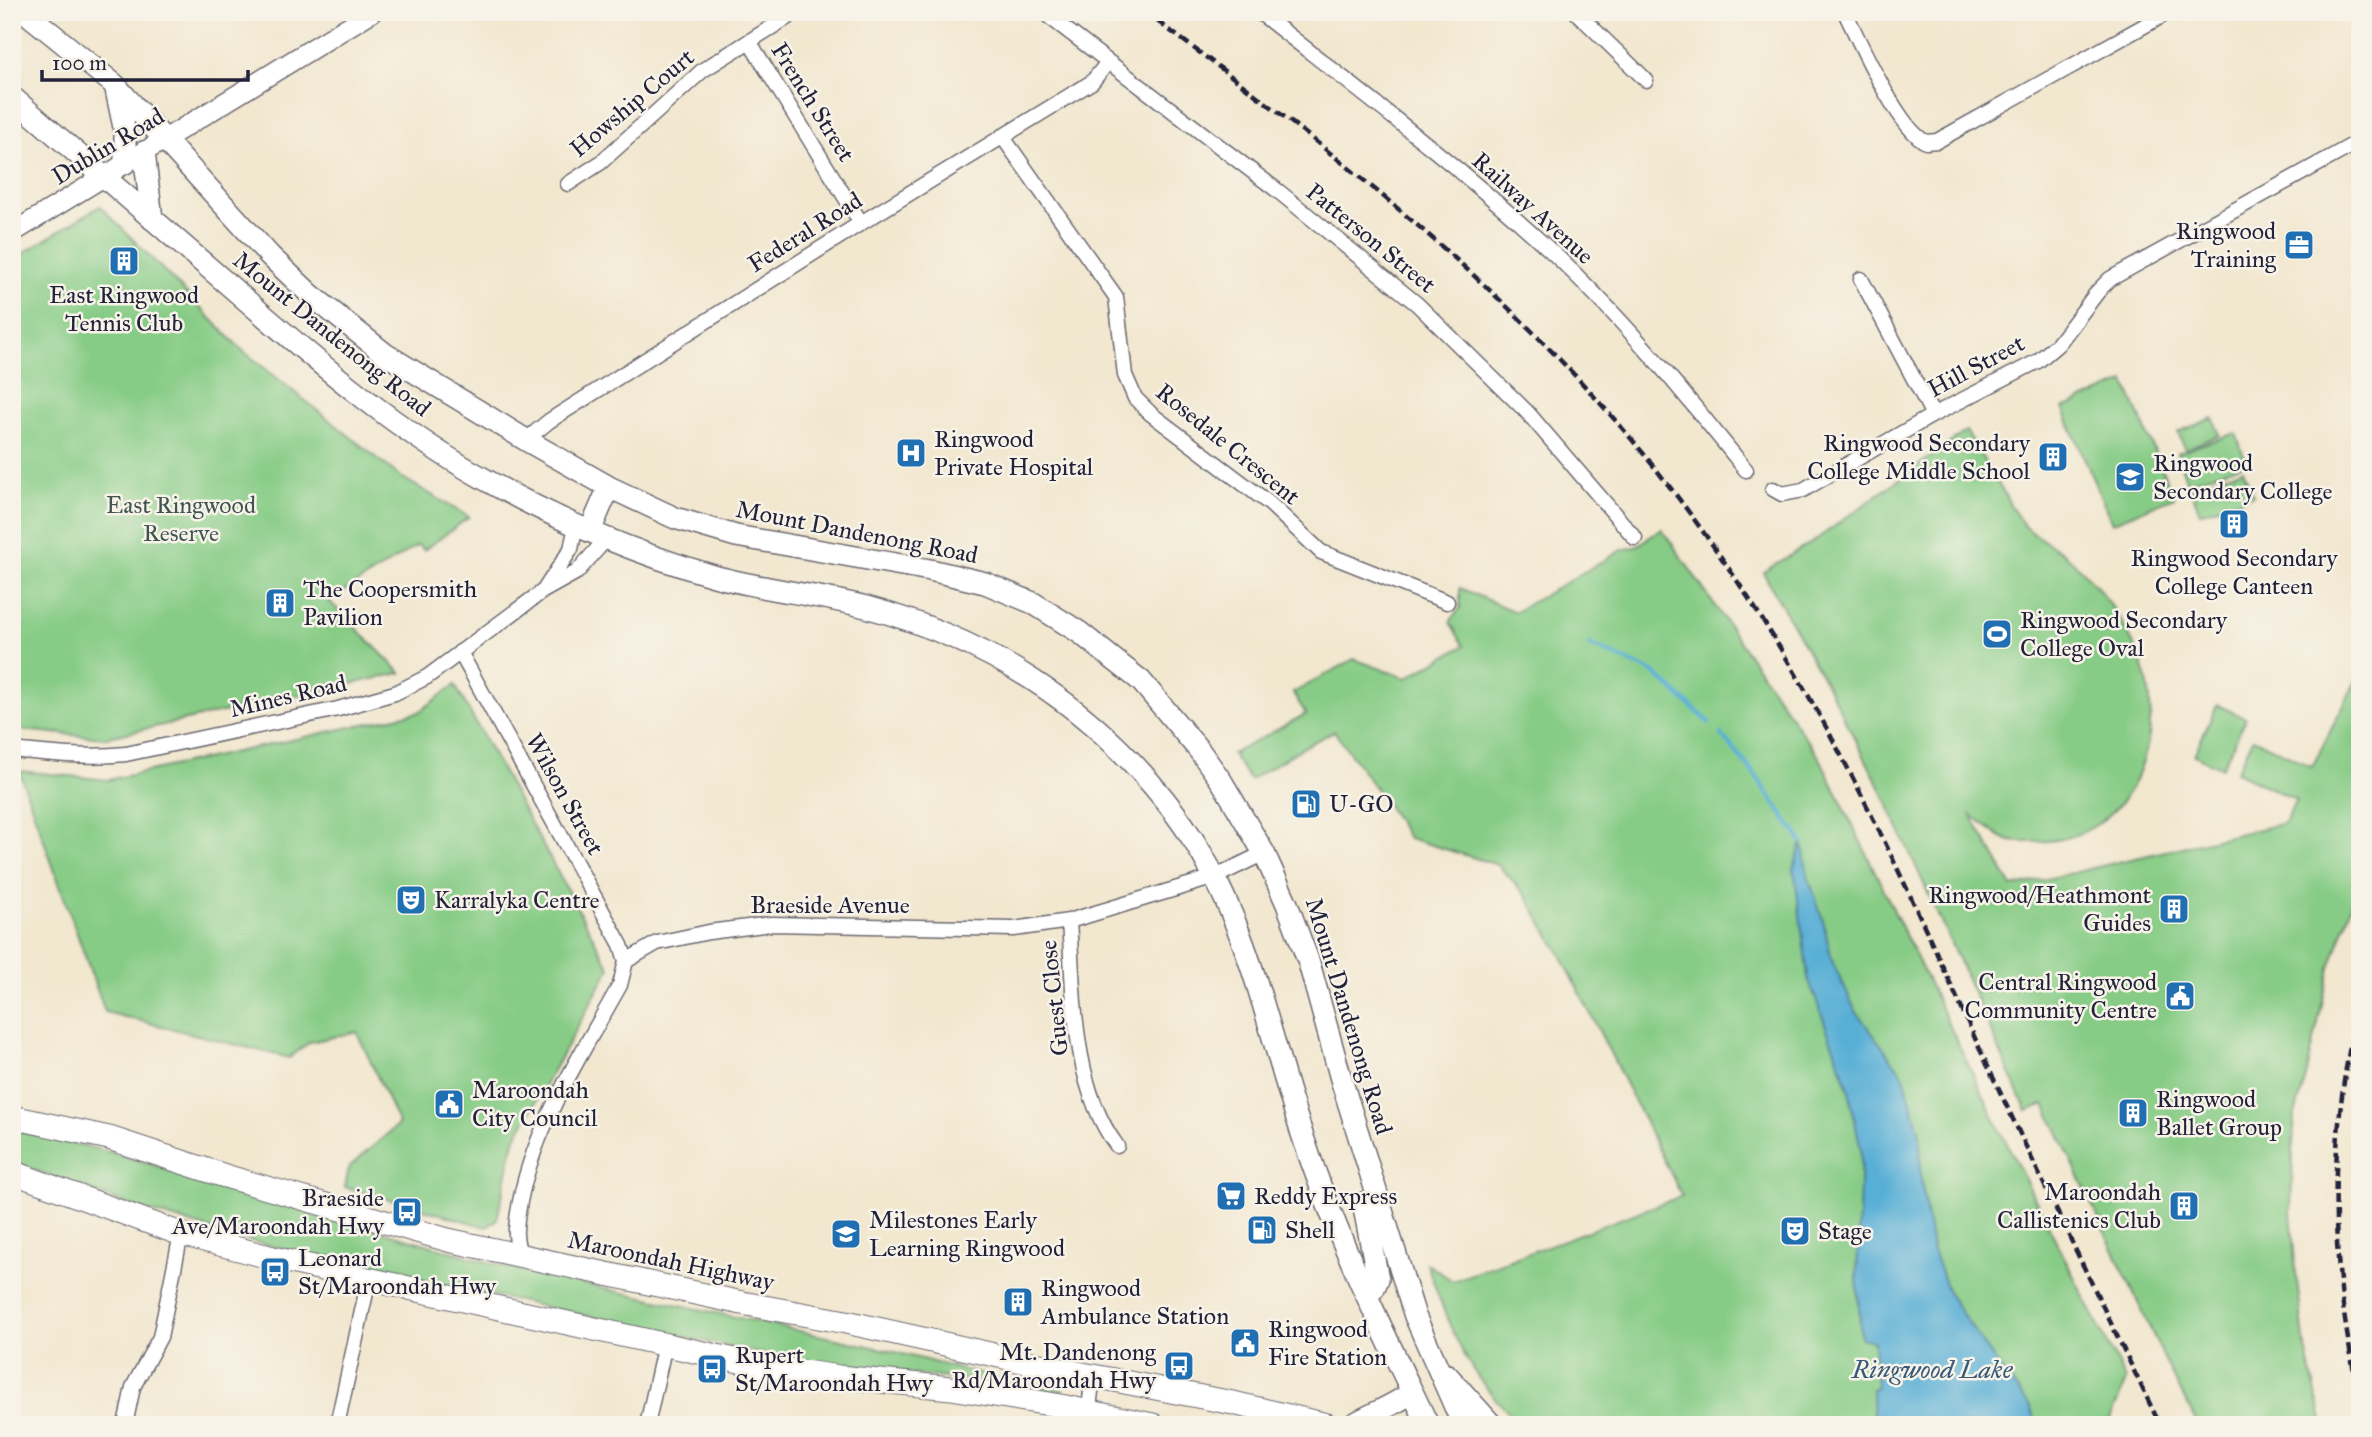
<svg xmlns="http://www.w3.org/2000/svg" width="2372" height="1437" viewBox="0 0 2372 1437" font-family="'IM FELL Great Primer',serif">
<rect width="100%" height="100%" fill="#f7f3e8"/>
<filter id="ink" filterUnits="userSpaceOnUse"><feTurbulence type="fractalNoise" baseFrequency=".0143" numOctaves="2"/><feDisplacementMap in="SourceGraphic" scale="14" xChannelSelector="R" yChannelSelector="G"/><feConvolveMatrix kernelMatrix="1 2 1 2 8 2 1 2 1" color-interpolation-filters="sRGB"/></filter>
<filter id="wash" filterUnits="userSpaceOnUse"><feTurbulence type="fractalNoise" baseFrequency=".00686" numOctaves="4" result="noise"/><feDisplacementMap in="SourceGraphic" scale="28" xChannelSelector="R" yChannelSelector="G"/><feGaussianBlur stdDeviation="1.57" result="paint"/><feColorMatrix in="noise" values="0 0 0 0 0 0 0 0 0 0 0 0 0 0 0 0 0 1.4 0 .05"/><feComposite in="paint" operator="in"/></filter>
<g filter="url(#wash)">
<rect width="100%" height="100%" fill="#f2e7cf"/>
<path fill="#87cc86" stroke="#547760" stroke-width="2" d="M100,206l142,144 156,125 71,42 -45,33 -6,-5 -89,56 72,72 -297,65 -92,-9v-469z
M2125,382l49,115 -62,26 -49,-115z
M2213,418l7,17 -35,14 -7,-17z
M1966,431c12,20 24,39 36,59 7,12 13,26 23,36 11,12 27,18 39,28 34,28 61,67 77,107 28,74 -7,173 -93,180 -12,1 -26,2 -38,0 -14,-4 -27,-19 -39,-26l41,72 273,-64 11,-23 -60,-28 17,-34 59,29 48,-94v208l-30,87 -24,109 -12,41 -3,93 4,53 9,76 19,85h-125l-27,-52 -126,-269 -18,7 -148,-326 -49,-94 -67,-119 51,-31z
M2236,433l10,30 -59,20 -10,-30z
M2243,469l10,26 -53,18 -10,-26z
M1662,529l159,231 177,366 128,254 -18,45h-588c-14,-15 -28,-29 -40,-45 -25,-35 -39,-76 -53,-116l26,17 229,-85 -122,-243 -35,-59 -27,-29 -90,-27 -24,-38 -50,-69 -32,17 -52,32 -18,-26 74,-40 -13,-21 61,-34 52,19 58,-32 -14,-24 10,-14v-20l55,24 107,-62 13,-3z
M455,685l155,283 -96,173 -17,79 -11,7 -141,-40 4,-20 50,-43 -42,-92 -47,10 -21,16 -184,-46 -86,-241 89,9 311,-68z
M2217,705l29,13 -24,50 -28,-13z
M12,1129l94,22 399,116 382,83 112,29 64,10 -1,5 -72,-11 -194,-22 -450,-97 -88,-21 -118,-34 -128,-47z"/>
<path fill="#59afd5" stroke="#3e6888" stroke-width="2" d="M1802,842l6,34 15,44 9,41 23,49 49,66 16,59 1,45 11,68 17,47 54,77 27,34 7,19h-164l-1,-36 5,-2 -3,-46 -13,-3 -4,-61 4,-126 -13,-65 -40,-108 -14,-110z"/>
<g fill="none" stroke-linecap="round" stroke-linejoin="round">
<path stroke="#59afd5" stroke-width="4.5" d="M1590,645l63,27 56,50
M1721,734l31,37 50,71"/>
</g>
</g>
<g filter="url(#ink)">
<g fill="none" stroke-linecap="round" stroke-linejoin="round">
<g stroke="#6b676f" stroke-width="17">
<path id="minor" d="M1043,12l235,179 139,113 111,109 107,125
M1259,12c99,78 200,154 292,239 72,67 134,143 195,219
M1576,12l70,68
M1845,12c14,29 54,118 81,130l11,-1 232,-129
M749,41l112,182
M1002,136l114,161 9,78 10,23 16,16 119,90 51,48 126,50
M568,184l32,-21 103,-93 93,-58
M1861,279l72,136
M526,440l23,-19 312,-198 231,-141 16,-20
M1773,489l9,5 21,-4 130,-75 105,-54 20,-17 41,-54 11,-11 250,-138
M546,587l25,-38 5,-23
M460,652l161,293 5,16
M12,750c38,4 76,8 114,4l212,-45 57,-16 32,-16 116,-86 34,-19 30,-34
M1069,921c5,72 3,165 48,225
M520,1255c-2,-8 -5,-17 -4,-26 8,-89 62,-168 104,-244l6,-24 31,-18 52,-11 62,-8 243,5 55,-8 146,-44 49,-24
M125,1425l8,-38 27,-50 21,-103
M337,1425l32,-146
M647,1425l18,-81
M1087,1425l6,-50"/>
</g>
<g stroke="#6b676f" stroke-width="22">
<path id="secondary" d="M12,233l360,-221"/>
</g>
<g stroke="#6b676f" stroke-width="24">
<path id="primary" d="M25,12l90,73 155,171 41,39 74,59 141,86 83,47 66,31 61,18 194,34 55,13 48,20 46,29 62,49 58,69 23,32 42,71 23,51 22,59 32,116 74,237 48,109
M115,85l10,47v31
M12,97c78,68 156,136 234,203 76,66 152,131 240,180 71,40 149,73 228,96 50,14 102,18 152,31 119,32 221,96 298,192 84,104 99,220 140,341 33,99 79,191 124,285
M144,152l8,67
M590,531l19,-44
M1363,1203l15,76 -4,9 -7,8
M1447,1375l45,50
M1352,1425c20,-12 42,-19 60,-33"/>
</g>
<g stroke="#6b676f" stroke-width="25">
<path id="trunk" d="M12,1117l97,21 116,38 223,64 294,63 104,19 216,48 171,33 94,22
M12,1172l169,62 92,24 489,108 77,11 112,11 105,17 97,20"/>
</g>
<use href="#minor" stroke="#fff" stroke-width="14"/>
<use href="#secondary" stroke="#fff" stroke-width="19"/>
<use href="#primary" stroke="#fff" stroke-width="21"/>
<use href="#trunk" stroke="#fff" stroke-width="23"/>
<path stroke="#22223b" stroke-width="4.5" stroke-dasharray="10 5" stroke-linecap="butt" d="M1145,12c179,132 356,268 498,441 69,85 130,178 183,274 58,107 107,218 157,329 58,123 118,246 177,369
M2360,1003c-34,130 -31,264 0,395"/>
</g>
</g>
<defs>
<g id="office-square" transform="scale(1.575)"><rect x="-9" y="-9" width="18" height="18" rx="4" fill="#1f6fb2" stroke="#f7f3e8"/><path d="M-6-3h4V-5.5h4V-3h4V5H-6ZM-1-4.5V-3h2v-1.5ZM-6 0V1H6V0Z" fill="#fff"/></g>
<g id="building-square" transform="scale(1.575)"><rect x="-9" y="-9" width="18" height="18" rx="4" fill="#1f6fb2" stroke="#f7f3e8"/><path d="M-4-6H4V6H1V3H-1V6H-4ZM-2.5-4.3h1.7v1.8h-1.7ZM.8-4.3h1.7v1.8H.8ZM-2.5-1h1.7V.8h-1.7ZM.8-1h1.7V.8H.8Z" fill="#fff"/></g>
<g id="hospital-square" transform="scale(1.575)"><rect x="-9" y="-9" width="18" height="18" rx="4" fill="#1f6fb2" stroke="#f7f3e8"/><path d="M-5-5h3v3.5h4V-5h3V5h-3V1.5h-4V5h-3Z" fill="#fff"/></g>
<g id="school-square" transform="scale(1.575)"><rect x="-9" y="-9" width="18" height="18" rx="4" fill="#1f6fb2" stroke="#f7f3e8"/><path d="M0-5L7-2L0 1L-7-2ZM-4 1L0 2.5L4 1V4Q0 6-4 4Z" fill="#fff"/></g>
<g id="stadium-square" transform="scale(1.575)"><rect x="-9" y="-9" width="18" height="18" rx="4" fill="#1f6fb2" stroke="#f7f3e8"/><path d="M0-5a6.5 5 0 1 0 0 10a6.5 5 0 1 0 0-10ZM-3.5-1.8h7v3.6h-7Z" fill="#fff"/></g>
<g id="fuel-square" transform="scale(1.575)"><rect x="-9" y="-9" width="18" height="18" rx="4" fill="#1f6fb2" stroke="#f7f3e8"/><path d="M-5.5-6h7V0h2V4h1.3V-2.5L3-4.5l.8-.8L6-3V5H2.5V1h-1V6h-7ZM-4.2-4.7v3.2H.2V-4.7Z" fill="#fff"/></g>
<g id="theatre-square" transform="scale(1.575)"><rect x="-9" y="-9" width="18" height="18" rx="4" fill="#1f6fb2" stroke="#f7f3e8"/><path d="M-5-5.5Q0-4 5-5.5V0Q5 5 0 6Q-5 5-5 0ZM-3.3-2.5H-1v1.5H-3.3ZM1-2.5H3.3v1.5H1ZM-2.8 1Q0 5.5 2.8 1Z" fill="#fff"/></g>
<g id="civic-square" transform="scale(1.575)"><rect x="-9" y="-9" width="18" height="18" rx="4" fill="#1f6fb2" stroke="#f7f3e8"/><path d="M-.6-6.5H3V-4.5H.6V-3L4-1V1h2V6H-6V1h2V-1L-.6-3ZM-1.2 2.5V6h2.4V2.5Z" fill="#fff"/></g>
<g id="supermarket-square" transform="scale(1.575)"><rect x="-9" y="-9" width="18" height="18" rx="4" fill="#1f6fb2" stroke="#f7f3e8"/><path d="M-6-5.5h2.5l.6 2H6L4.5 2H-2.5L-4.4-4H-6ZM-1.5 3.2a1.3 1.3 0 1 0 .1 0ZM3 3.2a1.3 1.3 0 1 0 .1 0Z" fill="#fff"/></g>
<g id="bus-square" transform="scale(1.575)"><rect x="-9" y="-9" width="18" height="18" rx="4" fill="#1f6fb2" stroke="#f7f3e8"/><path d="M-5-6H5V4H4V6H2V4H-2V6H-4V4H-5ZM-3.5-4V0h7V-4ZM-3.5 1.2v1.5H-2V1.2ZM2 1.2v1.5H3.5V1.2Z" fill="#fff"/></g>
</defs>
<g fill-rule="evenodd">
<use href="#office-square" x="2299" y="245"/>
<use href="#building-square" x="124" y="261"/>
<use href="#hospital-square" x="911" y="453"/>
<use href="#building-square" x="2053" y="457"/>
<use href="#school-square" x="2130" y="477"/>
<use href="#building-square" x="2234" y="524"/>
<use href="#building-square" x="280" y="603"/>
<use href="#stadium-square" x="1997" y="634"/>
<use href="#fuel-square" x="1306" y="804"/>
<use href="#theatre-square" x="411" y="900"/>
<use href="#building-square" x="2174" y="909"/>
<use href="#civic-square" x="2180" y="996"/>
<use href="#civic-square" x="449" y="1104"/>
<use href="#building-square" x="2133" y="1113"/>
<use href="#supermarket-square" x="1231" y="1196"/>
<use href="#building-square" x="2184" y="1206"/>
<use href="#bus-square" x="407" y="1212"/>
<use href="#fuel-square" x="1262" y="1230"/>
<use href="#theatre-square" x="1795" y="1231"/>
<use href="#school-square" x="846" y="1234"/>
<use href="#bus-square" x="275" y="1272"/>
<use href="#building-square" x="1018" y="1302"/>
<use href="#civic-square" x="1245" y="1343"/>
<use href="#bus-square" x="1179" y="1366"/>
<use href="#bus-square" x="712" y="1369"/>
</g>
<g text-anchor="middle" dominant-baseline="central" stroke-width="5" stroke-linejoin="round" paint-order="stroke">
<g font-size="24" fill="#22223b" stroke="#f7f3e8">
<text transform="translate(813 102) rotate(58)">French Street</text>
<text transform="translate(632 103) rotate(-40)">Howship Court</text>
<text transform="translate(108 146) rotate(-31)">Dublin Road</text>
<text transform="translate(1533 208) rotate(42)">Railway Avenue</text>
<text transform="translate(805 232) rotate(-32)">Federal Road</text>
<text transform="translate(1371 238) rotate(39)">Patterson Street</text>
<text transform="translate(332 334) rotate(39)">Mount Dandenong Road</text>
<text transform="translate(1976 366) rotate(-28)">Hill Street</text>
<text transform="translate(1228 444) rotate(39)">Rosedale Crescent</text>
<text transform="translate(857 532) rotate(11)">Mount Dandenong Road</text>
<text transform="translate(288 696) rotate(-13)">Mines Road</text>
<text transform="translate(565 794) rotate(61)">Wilson Street</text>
<text x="830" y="905">Braeside Avenue</text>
<text transform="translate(1054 998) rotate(-96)">Guest Close</text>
<text transform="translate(1349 1016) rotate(73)">Mount Dandenong Road</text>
<text transform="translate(671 1261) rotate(12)">Maroondah Highway</text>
</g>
<g font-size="24" fill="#22223b" stroke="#f7f3e8" text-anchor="start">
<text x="2276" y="231" text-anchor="end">Ringwood<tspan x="2276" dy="28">Training</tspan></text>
<text x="124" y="295" text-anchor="middle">East Ringwood<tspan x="124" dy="28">Tennis Club</tspan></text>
<text x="934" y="439">Ringwood<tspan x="934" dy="28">Private Hospital</tspan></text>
<text x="2030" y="443" text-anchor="end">Ringwood Secondary<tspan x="2030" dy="28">College Middle School</tspan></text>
<text x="2153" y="463">Ringwood<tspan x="2153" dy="28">Secondary College</tspan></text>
<text x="2234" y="558" text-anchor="middle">Ringwood Secondary<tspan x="2234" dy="28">College Canteen</tspan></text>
<text x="303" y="589">The Coopersmith<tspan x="303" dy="28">Pavilion</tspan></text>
<text x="2020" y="620">Ringwood Secondary<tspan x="2020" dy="28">College Oval</tspan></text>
<text x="1329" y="804">U-GO</text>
<text x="2151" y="895" text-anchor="end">Ringwood/Heathmont<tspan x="2151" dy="28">Guides</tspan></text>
<text x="434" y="900">Karralyka Centre</text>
<text x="2157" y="982" text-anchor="end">Central Ringwood<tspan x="2157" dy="28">Community Centre</tspan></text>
<text x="472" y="1090">Maroondah<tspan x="472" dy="28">City Council</tspan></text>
<text x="2156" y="1099">Ringwood<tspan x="2156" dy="28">Ballet Group</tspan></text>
<text x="2161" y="1192" text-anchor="end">Maroondah<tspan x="2161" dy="28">Callistenics Club</tspan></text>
<text x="1254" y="1196">Reddy Express</text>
<text x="384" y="1198" text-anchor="end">Braeside<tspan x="384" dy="28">Ave/Maroondah Hwy</tspan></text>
<text x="869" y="1220">Milestones Early<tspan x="869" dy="28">Learning Ringwood</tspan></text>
<text x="1285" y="1230">Shell</text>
<text x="1818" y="1231">Stage</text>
<text x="298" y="1258">Leonard<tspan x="298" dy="28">St/Maroondah Hwy</tspan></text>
<text x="1041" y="1288">Ringwood<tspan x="1041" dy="28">Ambulance Station</tspan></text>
<text x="1268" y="1329">Ringwood<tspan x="1268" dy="28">Fire Station</tspan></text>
<text x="1156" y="1352" text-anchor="end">Mt. Dandenong<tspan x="1156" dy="28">Rd/Maroondah Hwy</tspan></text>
<text x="735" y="1355">Rupert<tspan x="735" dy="28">St/Maroondah Hwy</tspan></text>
</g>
<g font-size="24" fill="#405552" stroke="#f7f3e8">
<text x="181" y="505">East Ringwood<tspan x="181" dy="28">Reserve</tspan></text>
</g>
<g font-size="26" font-style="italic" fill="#385a79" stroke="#f7f3e8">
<text x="1932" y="1369">Ringwood Lake</text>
</g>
</g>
<rect width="2372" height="1437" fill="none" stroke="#f7f3e8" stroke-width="42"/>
<path d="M42 70v10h206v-10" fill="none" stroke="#22223b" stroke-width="3.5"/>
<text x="52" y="70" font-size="21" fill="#22223b" stroke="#f7f3e8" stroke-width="5" paint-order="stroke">100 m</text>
</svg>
